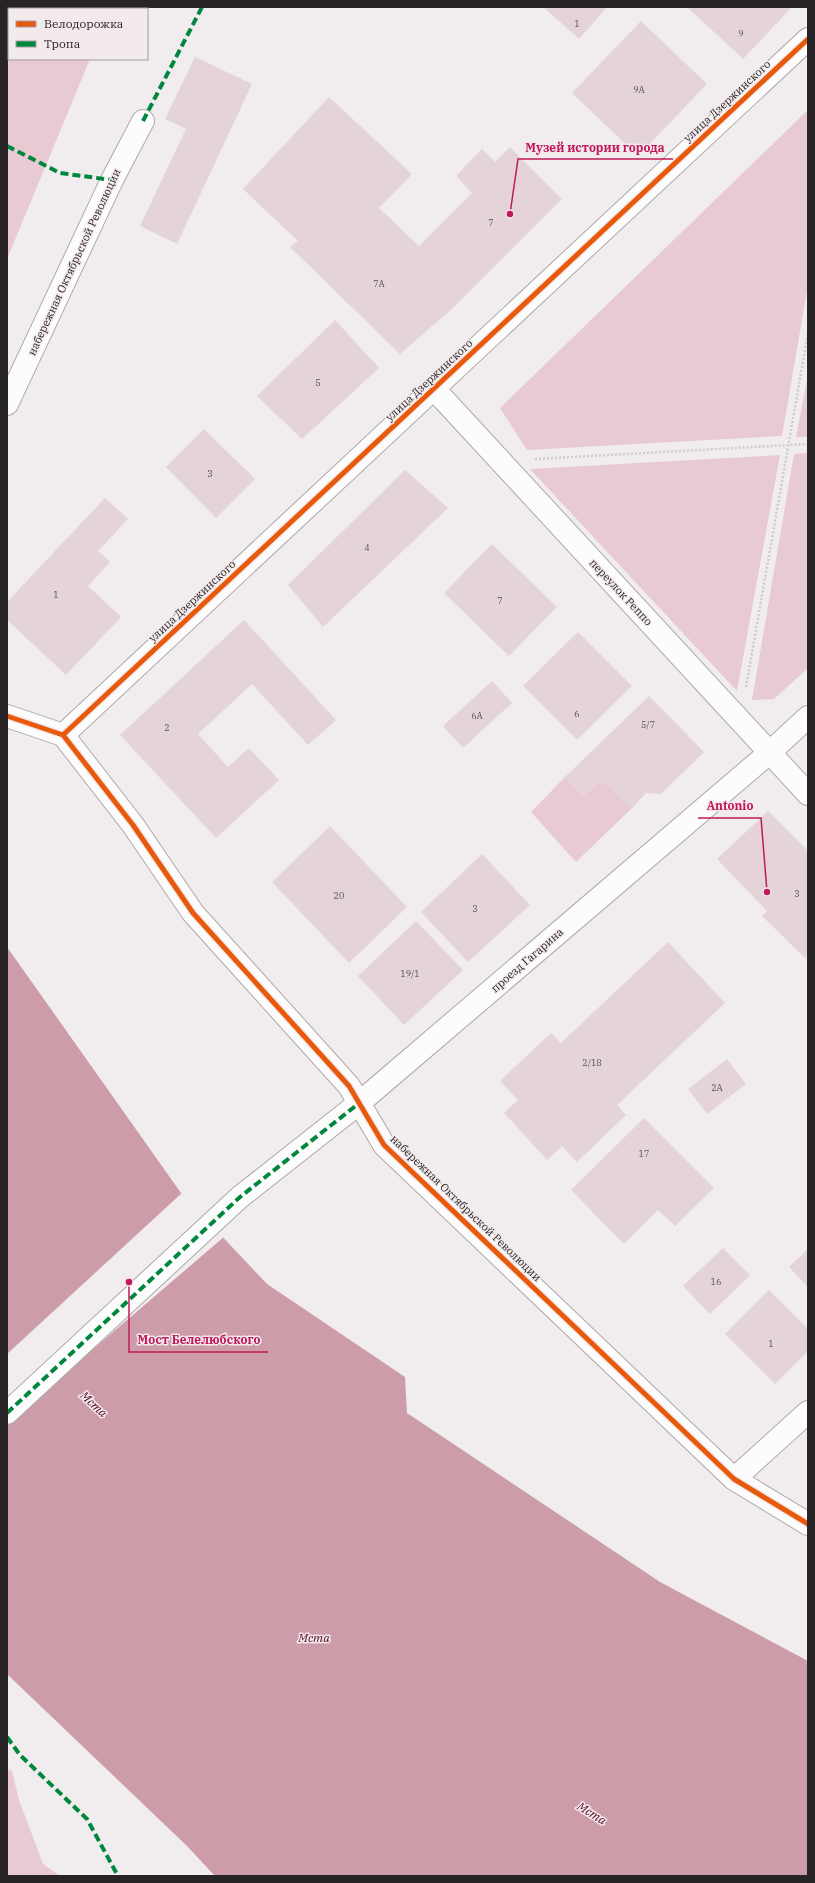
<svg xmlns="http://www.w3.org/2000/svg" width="815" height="1883" viewBox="0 0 815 1883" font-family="'IBM Plex Serif',serif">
<rect width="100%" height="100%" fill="#f1eced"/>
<path fill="#e7cad2" d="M7,7h105l-1,2h-102v50h81l-83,200z
M808,110v175l-26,151 -255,14 -27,-42z
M808,375v62h-12z
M808,453v215l-34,31 -22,1 42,-246z
M780,455l-43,236 -207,-222z
M565,777l18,19 14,-13 11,2 24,23 -56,54 -45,-50z
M7,1769l5,2 7,29 24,64 17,12h-53z"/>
<path fill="#cc9ca9" d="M7,947l174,246 86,91 138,93 2,36 253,169 148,79v215h-593l-28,-30 -180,-172z"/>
<path fill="#f1eced" d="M183,1192l42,44 -218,187v-69z"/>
<path fill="#e4d4d8" d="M543,7h64l-28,32z
M687,7h105l-49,52z
M641,21l66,63 -69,72 -66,-63z
M195,57l57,27 -75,160 -37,-18 46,-97 -21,-10z
M329,97l83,77 -33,34 40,38 53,-53 -16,-17 26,-27 13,13 15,-15 52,52 -108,108 -54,47 -110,-107 8,-6 -55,-52z
M335,320l44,48 -77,71 -45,-43z
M204,429l51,50 -39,39 -50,-51z
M405,470l43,38 -125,119 -35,-42z
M105,498l23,21 -30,32 12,11 -22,24 33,31 -55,58 -59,-55v-18z
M492,544l65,63 -48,49 -65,-63z
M244,620l92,100 -28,25 -56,-61 -54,50 30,33 21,-19 30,32 -63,58 -96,-103z
M578,632l54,54 -55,54 -54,-54z
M492,681l20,22 -49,45 -20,-22z
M649,696l55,56 -43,42 -15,-1 -14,15 -24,-23 -11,-2 -14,13 -18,-19z
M768,811l40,40v104l-3,3 -43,-42 5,-5 -50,-52z
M330,826l77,81 -58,56 -77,-81z
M482,854l48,51 -62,57 -47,-50z
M416,921l47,49 -59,55 -46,-49z
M668,942l57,61 -108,102 9,10 -49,47 -15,-16 -15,14 -43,-47 14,-13 -18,-19 51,-48 10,10z
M727,1059l19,25 -39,30 -19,-25z
M644,1118l70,70 -39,38 -17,-16 -34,34 -53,-54z
M723,1248l27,27 -40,39 -27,-28z
M808,1249v38l-19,-20z
M769,1290l39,39v22l-33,33 -50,-50z"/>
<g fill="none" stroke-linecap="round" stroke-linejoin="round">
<g stroke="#aca9a9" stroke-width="24">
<path id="minor" d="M434,389l374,405
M7,404l105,-224 31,-59
M7,716l56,19 70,90 60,88 156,173 35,59 350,334 74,45
M63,735l745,-696
M7,1413l233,-216 118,-93 411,-351 39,-36
M734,1479l74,-67"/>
</g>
<path stroke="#cecccc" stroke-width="2.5" stroke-dasharray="2 2" stroke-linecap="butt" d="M535,459l273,-15
M746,687l62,-354"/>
<use href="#minor" stroke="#fdfcfc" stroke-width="22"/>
<path stroke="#00873e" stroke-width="4" stroke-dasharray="8 4" stroke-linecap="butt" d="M143,121l59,-114
M7,146l53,27 52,7
M7,1413l233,-216 118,-93
M7,1737l13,18 67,64 31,57"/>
<g stroke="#f3eaec" stroke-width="8">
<path id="cycleway" d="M7,716l56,19 70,90 60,88 156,173 35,59 350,334 74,45
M63,735l745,-696"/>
</g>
<use href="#cycleway" stroke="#e8590c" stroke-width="5"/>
</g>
<g text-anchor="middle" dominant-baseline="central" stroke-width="3" stroke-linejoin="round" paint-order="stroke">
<g font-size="9" fill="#585153">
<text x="577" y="23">1</text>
<text x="741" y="33">9</text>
<text x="639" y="89">9А</text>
<text x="491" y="222">7</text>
<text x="379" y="283">7А</text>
<text x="318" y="382">5</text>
<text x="210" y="473">3</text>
<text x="367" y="547">4</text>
<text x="56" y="594">1</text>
<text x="500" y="600">7</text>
<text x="577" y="713">6</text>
<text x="477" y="715">6А</text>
<text x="648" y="724">5/7</text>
<text x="167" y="727">2</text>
<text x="797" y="893">3</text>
<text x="339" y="895">20</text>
<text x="475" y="908">3</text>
<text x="410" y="973">19/1</text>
<text x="592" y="1062">2/18</text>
<text x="717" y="1087">2А</text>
<text x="644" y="1153">17</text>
<text x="716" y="1281">16</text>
<text x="771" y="1343">1</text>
</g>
<g font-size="11" fill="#282425" stroke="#f3eaec">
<text transform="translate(727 101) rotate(-43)">улица Дзержинского</text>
<text transform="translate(74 262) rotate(-65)">набережная Октябрьской Революции</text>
<text transform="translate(429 380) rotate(-43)">улица Дзержинского</text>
<text transform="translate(621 592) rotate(47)">переулок Реппо</text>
<text transform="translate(192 601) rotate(-43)">улица Дзержинского</text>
<text transform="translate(527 960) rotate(-41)">проезд Гагарина</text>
<text transform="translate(466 1208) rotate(44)">набережная Октябрьской Революции</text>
</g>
<g font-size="12" font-style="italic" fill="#560329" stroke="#f3eaec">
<text transform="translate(94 1404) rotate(43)">Мста</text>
<text x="314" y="1637">Мста</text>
<text transform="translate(592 1813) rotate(32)">Мста</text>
</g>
</g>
<path fill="none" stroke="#c2185b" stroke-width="1.5" d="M510 214L518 159H673M767 892L761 818H698M129 1282L129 1352H268"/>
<g fill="#c2185b" stroke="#f3eaec" stroke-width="1.5">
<circle cx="510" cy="214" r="4"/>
<circle cx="767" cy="892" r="4"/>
<circle cx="129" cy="1282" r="4"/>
</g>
<g font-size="12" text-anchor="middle" font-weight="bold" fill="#c2185b" stroke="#f3eaec" stroke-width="3" stroke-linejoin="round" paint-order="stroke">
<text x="595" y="152">Музей истории города</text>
<text x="730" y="810">Antonio</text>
<text x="199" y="1344">Мост Белелюбского</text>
</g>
<rect width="815" height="1883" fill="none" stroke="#282425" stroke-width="16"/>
<rect x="8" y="8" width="140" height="52" fill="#f3eaec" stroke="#a29b9c"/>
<rect x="16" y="21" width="20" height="6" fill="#e8590c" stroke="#a29b9c"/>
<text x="44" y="28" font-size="12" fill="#282425">Велодорожка</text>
<rect x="16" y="41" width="20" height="6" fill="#00873e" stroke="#a29b9c"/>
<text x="44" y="48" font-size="12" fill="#282425">Тропа</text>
</svg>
